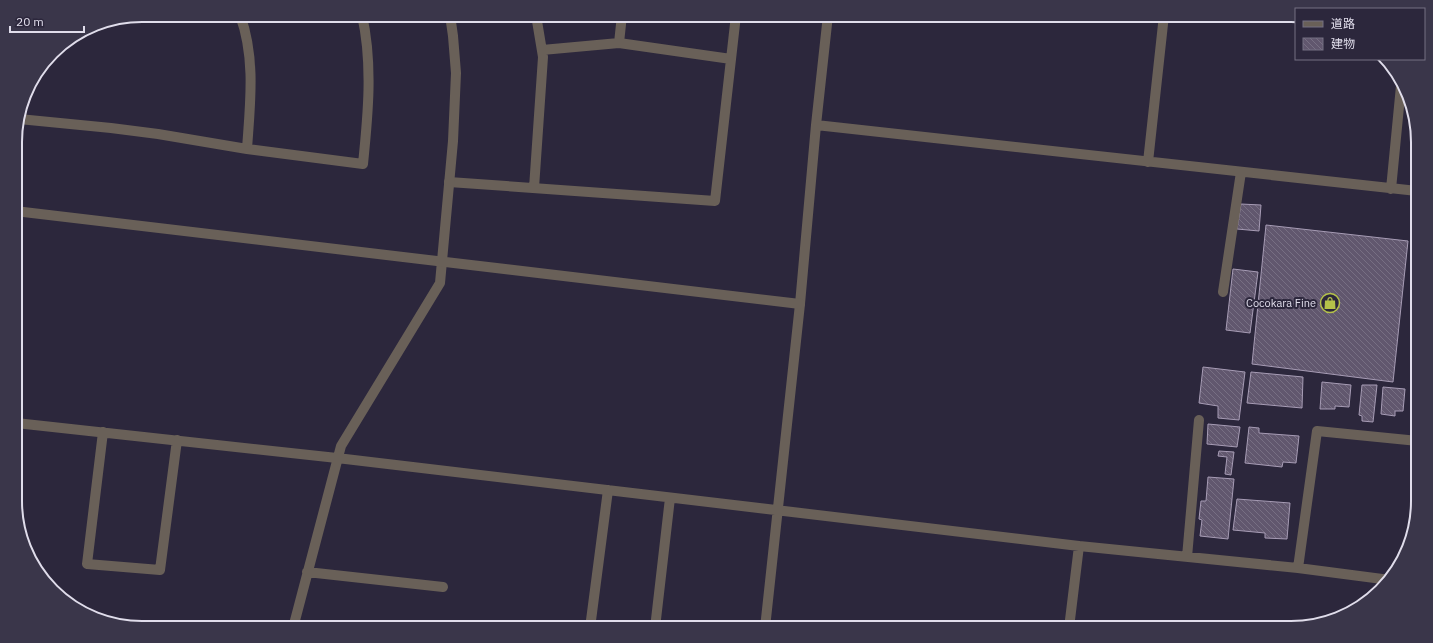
<svg xmlns="http://www.w3.org/2000/svg" width="1433" height="643" viewBox="0 0 1433 643" font-family="'IBM Plex Sans','Noto Sans JP',sans-serif">
<defs>
<pattern id="building-back-hatch" width="6" height="6" patternUnits="userSpaceOnUse"><rect width="6" height="6" fill="#61576e"/><path d="M-1 5l2 2M0 0l6 6M5-1l2 2" fill="none" stroke="#776f83"/></pattern>
</defs>
<rect width="100%" height="100%" fill="#2c273c"/>
<path fill="url(#building-back-hatch)" stroke="#a79cb5" d="M1241,204l20,1 -2,26 -22,-2z
M1266,225l142,16 -15,141 -141,-18z
M1233,269l25,3 -8,61 -24,-3z
M1203,367l42,5 -6,48 -21,-2v-12l-19,-3z
M1251,372l52,5 -1,31 -55,-5z
M1322,382l29,3 -2,22 -14,-1v3h-15z
M1362,385h15l-4,37 -11,-1v-5l-3,-1z
M1383,387l22,2 -2,22h-8v5l-14,-2z
M1414,391h4v30l-7,-1z
M1208,424l32,3 -3,20 -30,-3z
M1249,427l10,1v5l40,3 -3,27 -13,-1 -1,5 -37,-4z
M1219,451l15,1 -3,23 -6,-1 2,-17 -9,-1z
M1208,477l26,2 -6,60 -28,-3 2,-16 -3,-1 2,-18h5z
M1237,499l53,4 -3,36 -22,-1v-5l-32,-3z"/>
<g fill="none" stroke-linecap="round" stroke-linejoin="round">
<path stroke="#696058" stroke-width="10" d="M240,15c16,43 10,90 7,134
M622,15l-3,28 112,16
M542,50l77,-7
M19,119l92,9 47,6 89,15 116,15c5,-49 10,-100 -1,-149
M816,125l601,66
M1148,162l16,-147
M449,182l266,19 21,-186
M534,188l9,-131 -7,-42
M1391,189l10,-103
M1223,292l18,-120
M16,423l321,35 742,88 219,22 92,12
M103,432l-16,132 73,6 17,-130
M1187,557l12,-137
M1298,568l19,-137 101,10
M307,572l136,15
M293,628l48,-182 99,-163 2,-22
M590,628l18,-138
M655,628l15,-130
M765,628l35,-324 16,-179 12,-110
M1069,628l10,-82"/>
<path stroke="#696058" stroke-width="10" d="M15,211l785,93
M442,261l11,-120 3,-68 -3,-37 -3,-21"/>
</g>
<defs>
<g id="shop-ring" transform="scale(1)"><circle r="9.5" fill="#2c273c" stroke="#b5c249" stroke-width="1.5"/><path d="M-5-2.5h2.3a2.7 3.5 0 0 1 5.4 0H5L5.5 6h-11ZM-1.5-2.5h3a1.5 2.3 0 0 0-3 0Z" fill="#b5c249"/></g>
</defs>
<g fill-rule="evenodd">
<use href="#shop-ring" x="1330" y="303"/>
</g>
<g text-anchor="middle" dominant-baseline="central" stroke-width="4" stroke-linejoin="round" paint-order="stroke">
<g font-size="11" fill="#e0ddeb" stroke="#2c273c" text-anchor="end">
<text x="1316" y="303">Cocokara Fine</text>
</g>
</g>
<path d="M0 0H1433V643H0ZM142 22H1291A120 120 0 0 1 1411 142V501A120 120 0 0 1 1291 621H142A120 120 0 0 1 22 501V142A120 120 0 0 1 142 22Z" fill="#3a364a" fill-rule="evenodd"/>
<path fill="none" stroke="#e0ddeb" stroke-width="2" d="M142 22H1291A120 120 0 0 1 1411 142V501A120 120 0 0 1 1291 621H142A120 120 0 0 1 22 501V142A120 120 0 0 1 142 22Z"/>
<rect x="1295" y="8" width="130" height="52" fill="#2c273c" stroke="#747082"/>
<rect x="1303" y="21" width="20" height="6" fill="#696058" stroke="#747082"/>
<text x="1331" y="28" font-size="12" fill="#e0ddeb">道路</text>
<rect x="1303" y="38" width="20" height="12" fill="url(#building-back-hatch)" stroke="#747082"/>
<text x="1331" y="48" font-size="12" fill="#e0ddeb">建物</text>
<path d="M10 26v6h74v-6" fill="none" stroke="#e0ddeb" stroke-width="2"/>
<text x="16" y="26" font-size="12" fill="#e0ddeb" stroke="#2c273c" stroke-width="3" paint-order="stroke">20 m</text>
</svg>
